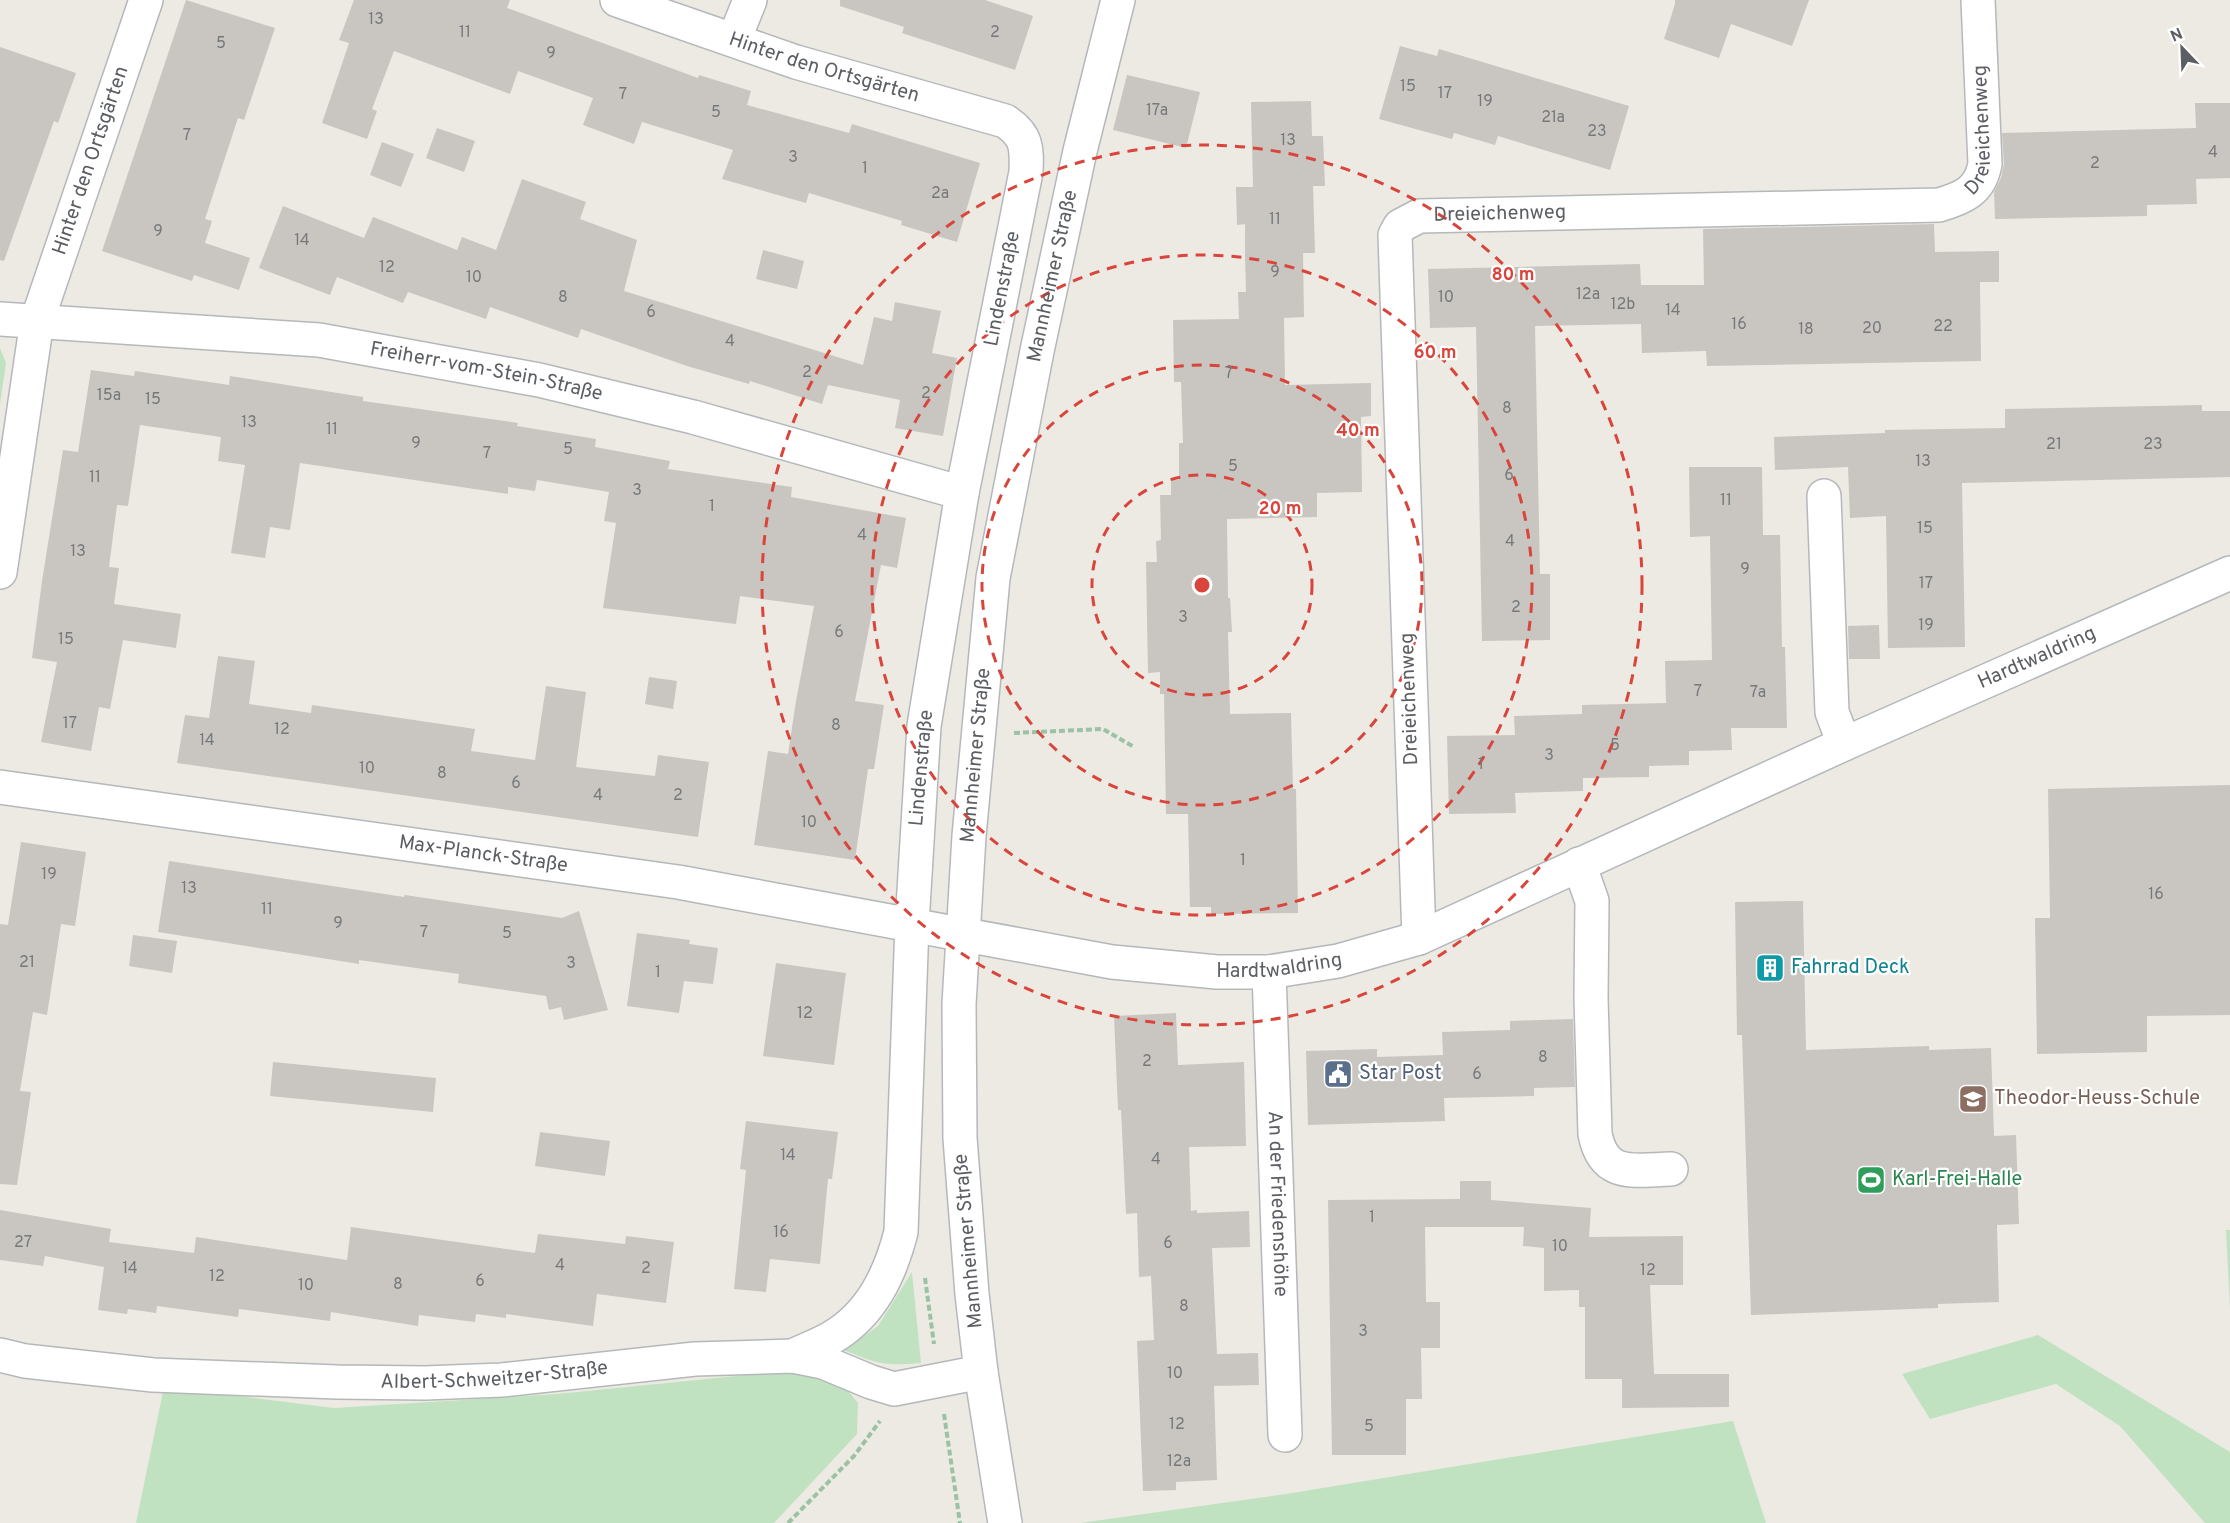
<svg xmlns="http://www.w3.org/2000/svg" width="2230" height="1523" viewBox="0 0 2230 1523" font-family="Overpass,sans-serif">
<rect width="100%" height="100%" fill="#eceae2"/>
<path fill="#c1e2c1" d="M0,348l6,15 -6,41z
M2226,1230h4v79z
M912,1272l9,91c-36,3 -44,1 -77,-13l34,-24z
M2038,1335l192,117v71h-25l-85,-97 -64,-42 -126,35 -28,-45z
M766,1373l50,1 28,12 14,17 -1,31 -83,89h-638l28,-136 170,21 223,-14z
M1733,1421l33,102h-686l206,-29z"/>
<path fill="#c9c6c2" d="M186,0l89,28 -31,92 -6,-2 -33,101 7,2 -7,22 45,15 -11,32 -45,-15 -2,6 -90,-30z
M354,0h156l-3,8 191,70 1,-3 52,16 -4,14 102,28 3,-9 128,39 -23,79 -56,-17 1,-4 -93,-28 -3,10 -84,-24 11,-29 -91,-28 -8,22 -51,-19 10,-27 -75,-27 -8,23 -116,-43 -22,58 5,2 -10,28 -45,-16 27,-80 -10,-3z
M840,0h145l48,16 -18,54 -113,-37 2,-6 -64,-21z
M1675,0h134l-17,46 -61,-22 -12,34 -55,-19 11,-35z
M1400,46l37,10 2,-7 190,57 -19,64 -112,-34 -3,9 -41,-12 -2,6 -73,-20z
M0,47l76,26 -18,50 -4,-2 -50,140 -4,-1z
M1127,75l73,17 -14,56 -73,-18z
M1311,101l1,35h11l2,50h-12l2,67h-12l1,64 -20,1 1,67 86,-2v33l-10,1 1,75 -45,1v24l-90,2 1,79h2l2,34h-4l2,82 61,-1 2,76h3l2,124 -87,1v-7h-21l-2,-93h-22l-2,-120h-4v-22l-12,1 -2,-111h11l-1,-21 5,-1 -1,-45h11v-15h8v-37h4l-2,-61h-7l-1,-62 66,-1 -1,-27h8l-1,-37v-31l-8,1 -1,-38h17l-2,-85z
M2195,103h35v75l-34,1 1,25 -50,1v11l-152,3 -1,-27 7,-14 3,-14 -2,-31 194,-5z
M437,128l38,13 -11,31 -38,-14z
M382,142l32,12 -13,33 -31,-12z
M522,179l64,23 -6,17 57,21 -13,51 239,74 11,-48 18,4 3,-19 46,9 -9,42 25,5 -14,78 -48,-8 5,-28 -72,-15 -6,19 -72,-23 -1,3 -62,-18 -106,-37 -3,9 -88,-31 -4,12 -78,-27 -5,11 -66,-26 -7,18 -71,-27 24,-62 81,32 9,-21 84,33 5,-13 34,13z
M1934,224l1,28 64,-1v31h-19l1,79 -274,5 -1,-15 -64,2 -1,-29 -106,2 5,248h10v66l-68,1 -6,-314 -46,1 -2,-59 212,-5 1,21h63l-1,-56z
M763,250l41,11 -7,28 -41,-10z
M91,370l43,6 1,-5 94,14 1,-9 133,21v4l155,22 -1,3 79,13 -1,8 75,14 -2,8 124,18 -1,10 115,21 -9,50 -16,-3 -26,136 29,4 -10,64h-6l-13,91 -101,-15 14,-94 20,3 8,-53 18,-95 -74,-10 -4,28 -133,-16 13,-85 -12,-2 5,-29 -72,-12 -2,11 -27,-4v7l-208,-31 -10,67 -20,-3 -5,31 -34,-5 14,-88 -27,-4 3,-24 -81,-12 -12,81 -11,-1 -8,62 10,1 -5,36 67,10 -5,34 -53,-8 -13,69 -11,-2 -8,44 -50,-9 16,-80 -25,-4 10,-77 21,-131 15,2z
M2202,405v6h28v66l-268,6 3,164 -77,1 -2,-132 -36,2 -2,-51 -73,3 -1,-33 111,-4v-3l120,-2v-19z
M1689,467h73l1,68h17l2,112h3l2,81h-56l1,22 -43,1v14l-40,1v11l-66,1v13l-68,2 1,20 -67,1 -2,-78 68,-1 -1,-19 68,-2v-9l84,-2 -1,-42 47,-1 -2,-124 -20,1z
M1879,625l1,34h-31l-1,-33z
M218,656l37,5 -6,43 62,9 1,-8 163,24 -4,22 64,9 11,-74 40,6 -10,75 79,9 3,-21 51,7 -11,75 -521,-74 8,-48 24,3z
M649,677l28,4 -4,28 -28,-5z
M2230,785v230l-83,1v36l-110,2 -2,-136h15l-2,-129z
M21,842l65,10 -11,74 -14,-2 -14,91 -14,-3 -13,79 11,1 -14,93 -17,-1v-260l8,1z
M169,861l235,36 1,-2 157,23 17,-7 29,99 -44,10 -3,-13 -12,3 -3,-14 -88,-13 1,-9 -100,-14v4l-201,-32z
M1803,901l3,149 123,-4v4l62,-2 3,88 22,-1 3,89 -22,1 2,77 -61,2v4l-187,7 -9,-280h-5l-2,-133z
M637,933l53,7 -1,4 29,4 -5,36 -29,-3 -5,32 -52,-7z
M133,935l44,6 -5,32 -43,-7z
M776,963l70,10 -12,92 -71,-9z
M1176,1013l2,52 66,-3 2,84 -57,1 2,64 6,-1v3l52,-2 1,36 -38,1 5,106 41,-1 1,32 -45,1 3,94 -41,2v8l-33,1 -6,-150 17,-1 -3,-64 -12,1 -2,-64 -11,1 -5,-104h-3l-4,-94z
M1573,1019l2,68 -41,1v8l-90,2 1,23 -137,4 -2,-74 71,-2v8l66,-2 -1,-23 68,-2v-9z
M273,1062l163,16 -3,34 -163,-16z
M746,1121l92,11 -6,47h-4l-8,85 -50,-5 -4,33 -32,-3 12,-119 -6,-1z
M540,1132l70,9 -5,35 -70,-10z
M1460,1181h31v19l100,8 -2,29 94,-1v49h-33l4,89h75v33l-107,1v-29h-37v-72h-6v-17l-35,1v-43l-21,-2 1,-19h-99l1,75h14v46h-19l1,51h-16v56h-74l-4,-255 132,-1z
M0,1210l111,19 -2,13 85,11 2,-16 151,23 4,-33 184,26 3,-19 87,10 1,-8 48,6 -8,61 -69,-9 -4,32 -87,-12v4l-30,-4 -1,8 -56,-7 -1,11 -87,-14 -1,9 -91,-12 -1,8 -81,-11 -1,7 -28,-4 -1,5 -29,-4 6,-43 -59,-11 -2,10 -43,-6z"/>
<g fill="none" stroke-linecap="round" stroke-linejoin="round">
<g stroke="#b5b8bb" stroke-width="36">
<g id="minor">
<path id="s1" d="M617,0l179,62 209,59c22,14 22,27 21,51l-64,321 -38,233 -12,198 -11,308c-11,43 -30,83 -70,106 -12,7 -26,12 -38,18"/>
<path d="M734,40l16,-40"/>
<path id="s2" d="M0,319l319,21 220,40 154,37 269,76"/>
<path d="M1824,496l8,216 12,32"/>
<path id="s3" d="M0,572l37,-251 109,-321"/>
<path id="s4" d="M0,787l678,95 434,80 105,10h52l69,-11 81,-23 425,-194 386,-171"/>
<path d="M1579,864l13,37 -1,97 4,136c9,45 39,36 76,35"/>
<path id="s5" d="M1419,938l-24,-703 5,-9 19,-10 520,-11c24,-7 41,-14 46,-41l-7,-164"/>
<path id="s6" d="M1269,972l16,463"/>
<path id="s7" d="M0,1355l25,6 128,14 184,7 88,1 77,-3 193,-21 98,-3 30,6 48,20 23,7 87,-17"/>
<path id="s8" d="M1005,1523l-24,-151 -9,-78 -12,-156 -1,-134 10,-168 24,-258 44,-227 43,-200 38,-151"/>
</g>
</g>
<path stroke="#9bc2a5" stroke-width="4" stroke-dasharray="6 3" stroke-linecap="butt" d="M1014,733l89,-4 31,18
M925,1278l9,66
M944,1414l16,109
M788,1523l66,-67 26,-35"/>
<use href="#minor" stroke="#fff" stroke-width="33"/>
</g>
<g fill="none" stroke="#d9443b" stroke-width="3" stroke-dasharray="10 8">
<circle cx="1202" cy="585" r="110"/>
<circle cx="1202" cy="585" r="220"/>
<circle cx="1202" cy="585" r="330"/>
<circle cx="1202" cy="585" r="440"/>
</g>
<defs>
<g id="building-square" transform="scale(1.5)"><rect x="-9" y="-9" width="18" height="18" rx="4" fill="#0f9aa8" stroke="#fff"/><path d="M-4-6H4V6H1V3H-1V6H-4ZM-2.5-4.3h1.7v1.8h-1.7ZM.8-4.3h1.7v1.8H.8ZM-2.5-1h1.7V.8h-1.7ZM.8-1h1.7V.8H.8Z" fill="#fff"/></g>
<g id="civic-square" transform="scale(1.5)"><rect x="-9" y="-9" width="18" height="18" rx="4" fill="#5c6f8a" stroke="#fff"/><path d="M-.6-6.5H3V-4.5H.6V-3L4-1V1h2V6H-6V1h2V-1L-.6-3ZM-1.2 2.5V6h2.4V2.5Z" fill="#fff"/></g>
<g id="school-square" transform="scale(1.5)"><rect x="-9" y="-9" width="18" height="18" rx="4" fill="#8d6e63" stroke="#fff"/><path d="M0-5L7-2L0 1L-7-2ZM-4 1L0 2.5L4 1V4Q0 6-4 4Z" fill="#fff"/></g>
<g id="stadium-square" transform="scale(1.5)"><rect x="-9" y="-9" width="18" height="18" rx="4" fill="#2e9e5b" stroke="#fff"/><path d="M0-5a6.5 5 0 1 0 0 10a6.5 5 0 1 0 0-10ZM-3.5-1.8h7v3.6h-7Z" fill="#fff"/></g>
</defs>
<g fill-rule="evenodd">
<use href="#building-square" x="1770" y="968"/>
<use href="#civic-square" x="1338" y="1074"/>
<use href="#school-square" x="1973" y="1099"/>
<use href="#stadium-square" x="1871" y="1180"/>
</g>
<g text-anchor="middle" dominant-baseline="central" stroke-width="4.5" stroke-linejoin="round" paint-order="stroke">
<g font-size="16" fill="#76787a">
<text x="376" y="20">13</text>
<text x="465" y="33">11</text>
<text x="995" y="33">2</text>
<text x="221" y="44">5</text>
<text x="551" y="54">9</text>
<text x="1408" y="87">15</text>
<text x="1445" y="94">17</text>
<text x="623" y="95">7</text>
<text x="1485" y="102">19</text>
<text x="1157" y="111">17a</text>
<text x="716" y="113">5</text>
<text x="1553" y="118">21a</text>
<text x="1597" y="132">23</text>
<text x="187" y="136">7</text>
<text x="1288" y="141">13</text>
<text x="2213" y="153">4</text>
<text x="793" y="158">3</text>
<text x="2095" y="164">2</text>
<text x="865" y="169">1</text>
<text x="940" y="194">2a</text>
<text x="1275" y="220">11</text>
<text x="158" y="232">9</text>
<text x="302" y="241">14</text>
<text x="387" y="268">12</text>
<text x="1275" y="273">9</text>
<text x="474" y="278">10</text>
<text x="1588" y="295">12a</text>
<text x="563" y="298">8</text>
<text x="1446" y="298">10</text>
<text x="1623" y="305">12b</text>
<text x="1673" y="311">14</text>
<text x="651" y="313">6</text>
<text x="1739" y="325">16</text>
<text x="1943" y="327">22</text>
<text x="1872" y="329">20</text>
<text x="1806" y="330">18</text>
<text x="730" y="342">4</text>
<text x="807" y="373">2</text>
<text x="1229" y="374">7</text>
<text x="926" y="394">2</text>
<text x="109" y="396">15a</text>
<text x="153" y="400">15</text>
<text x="1507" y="409">8</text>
<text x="249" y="423">13</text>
<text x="332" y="430">11</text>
<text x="416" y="444">9</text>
<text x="2054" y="445">21</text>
<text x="2153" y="445">23</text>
<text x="568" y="450">5</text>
<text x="487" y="454">7</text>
<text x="1923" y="462">13</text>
<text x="1233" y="467">5</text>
<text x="1509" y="476">6</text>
<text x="95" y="478">11</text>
<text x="637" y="491">3</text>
<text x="1726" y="501">11</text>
<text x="712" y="507">1</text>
<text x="1925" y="529">15</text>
<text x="862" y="536">4</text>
<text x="1510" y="542">4</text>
<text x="78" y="552">13</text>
<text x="1745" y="570">9</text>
<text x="1926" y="584">17</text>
<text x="1516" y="608">2</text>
<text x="1183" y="618">3</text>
<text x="1926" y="626">19</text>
<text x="839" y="633">6</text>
<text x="66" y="640">15</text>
<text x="1698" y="692">7</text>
<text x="1758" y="693">7a</text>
<text x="70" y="724">17</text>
<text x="836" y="726">8</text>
<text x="282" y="730">12</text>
<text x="207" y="741">14</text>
<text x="1615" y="746">5</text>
<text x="1549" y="756">3</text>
<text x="1481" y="765">1</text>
<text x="367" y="769">10</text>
<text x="442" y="774">8</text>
<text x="516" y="784">6</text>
<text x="598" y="796">4</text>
<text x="678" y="796">2</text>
<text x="809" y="823">10</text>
<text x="1243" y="861">1</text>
<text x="49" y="875">19</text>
<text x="189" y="889">13</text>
<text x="2156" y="895">16</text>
<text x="267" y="910">11</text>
<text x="338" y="924">9</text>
<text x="424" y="933">7</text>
<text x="507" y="934">5</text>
<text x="27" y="963">21</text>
<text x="571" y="964">3</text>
<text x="658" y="973">1</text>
<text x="805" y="1014">12</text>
<text x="1543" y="1058">8</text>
<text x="1147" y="1062">2</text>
<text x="1477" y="1075">6</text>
<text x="788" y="1156">14</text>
<text x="1156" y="1160">4</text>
<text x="1372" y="1218">1</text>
<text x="781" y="1233">16</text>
<text x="23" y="1243">27</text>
<text x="1168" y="1244">6</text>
<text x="1560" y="1247">10</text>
<text x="560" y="1266">4</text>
<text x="130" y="1269">14</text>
<text x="646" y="1269">2</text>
<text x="1648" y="1271">12</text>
<text x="217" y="1277">12</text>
<text x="480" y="1282">6</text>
<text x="398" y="1285">8</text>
<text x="306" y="1286">10</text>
<text x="1184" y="1307">8</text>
<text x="1363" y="1332">3</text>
<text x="1175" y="1374">10</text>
<text x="1177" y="1425">12</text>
<text x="1369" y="1427">5</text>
<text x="1179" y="1462">12a</text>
</g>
<g font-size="20" fill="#5b5e62" stroke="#fff">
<text stroke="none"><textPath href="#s1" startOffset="218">Hinter den Ortsgärten</textPath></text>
<text stroke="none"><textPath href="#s5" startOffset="1354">Dreieichenweg</textPath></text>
<text stroke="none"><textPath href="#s3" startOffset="423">Hinter den Ortsgärten</textPath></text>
<text stroke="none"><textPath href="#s5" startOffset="816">Dreieichenweg</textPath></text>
<text stroke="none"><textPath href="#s8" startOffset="1257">Mannheimer Straße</textPath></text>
<text transform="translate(1003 289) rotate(-79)">Lindenstraße</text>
<text stroke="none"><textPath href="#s2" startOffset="490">Freiherr-vom-Stein-Straße</textPath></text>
<text stroke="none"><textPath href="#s4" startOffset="2116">Hardtwaldring</textPath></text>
<text transform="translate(1410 699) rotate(-92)">Dreieichenweg</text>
<text stroke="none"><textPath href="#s8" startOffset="771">Mannheimer Straße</textPath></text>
<text transform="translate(922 768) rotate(-85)">Lindenstraße</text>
<text stroke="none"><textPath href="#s4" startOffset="488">Max-Planck-Straße</textPath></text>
<text stroke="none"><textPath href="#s4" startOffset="1294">Hardtwaldring</textPath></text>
<text stroke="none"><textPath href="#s6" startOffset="232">An der Friedenshöhe</textPath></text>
<text transform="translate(969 1241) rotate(-95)">Mannheimer Straße</text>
<text stroke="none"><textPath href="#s7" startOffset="496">Albert-Schweitzer-Straße</textPath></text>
</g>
<g font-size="20" fill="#0d838f" stroke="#fff" text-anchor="start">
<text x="1791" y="968">Fahrrad Deck</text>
</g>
<g font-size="20" fill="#4e5e75" stroke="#fff" text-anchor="start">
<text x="1359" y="1074">Star Post</text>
</g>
<g font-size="20" fill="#785e54" stroke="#fff" text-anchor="start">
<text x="1994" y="1099">Theodor-Heuss-Schule</text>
</g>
<g font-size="20" fill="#27864d" stroke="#fff" text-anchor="start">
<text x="1892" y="1180">Karl-Frei-Halle</text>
</g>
</g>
<circle cx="1202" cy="585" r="9" fill="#d9443b" stroke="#fff" stroke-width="3"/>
<g font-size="18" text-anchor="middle" font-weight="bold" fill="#d9443b" stroke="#fff" stroke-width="4.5" stroke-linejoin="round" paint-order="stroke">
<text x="1513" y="280">80 m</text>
<text x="1435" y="358">60 m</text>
<text x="1358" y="436">40 m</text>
<text x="1280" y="514">20 m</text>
</g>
<g transform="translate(2182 48) rotate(337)" stroke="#ffffff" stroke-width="4.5" paint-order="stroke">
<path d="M0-4.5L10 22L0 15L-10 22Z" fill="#5b5e62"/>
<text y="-9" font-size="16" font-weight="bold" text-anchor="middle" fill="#5b5e62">N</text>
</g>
</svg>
